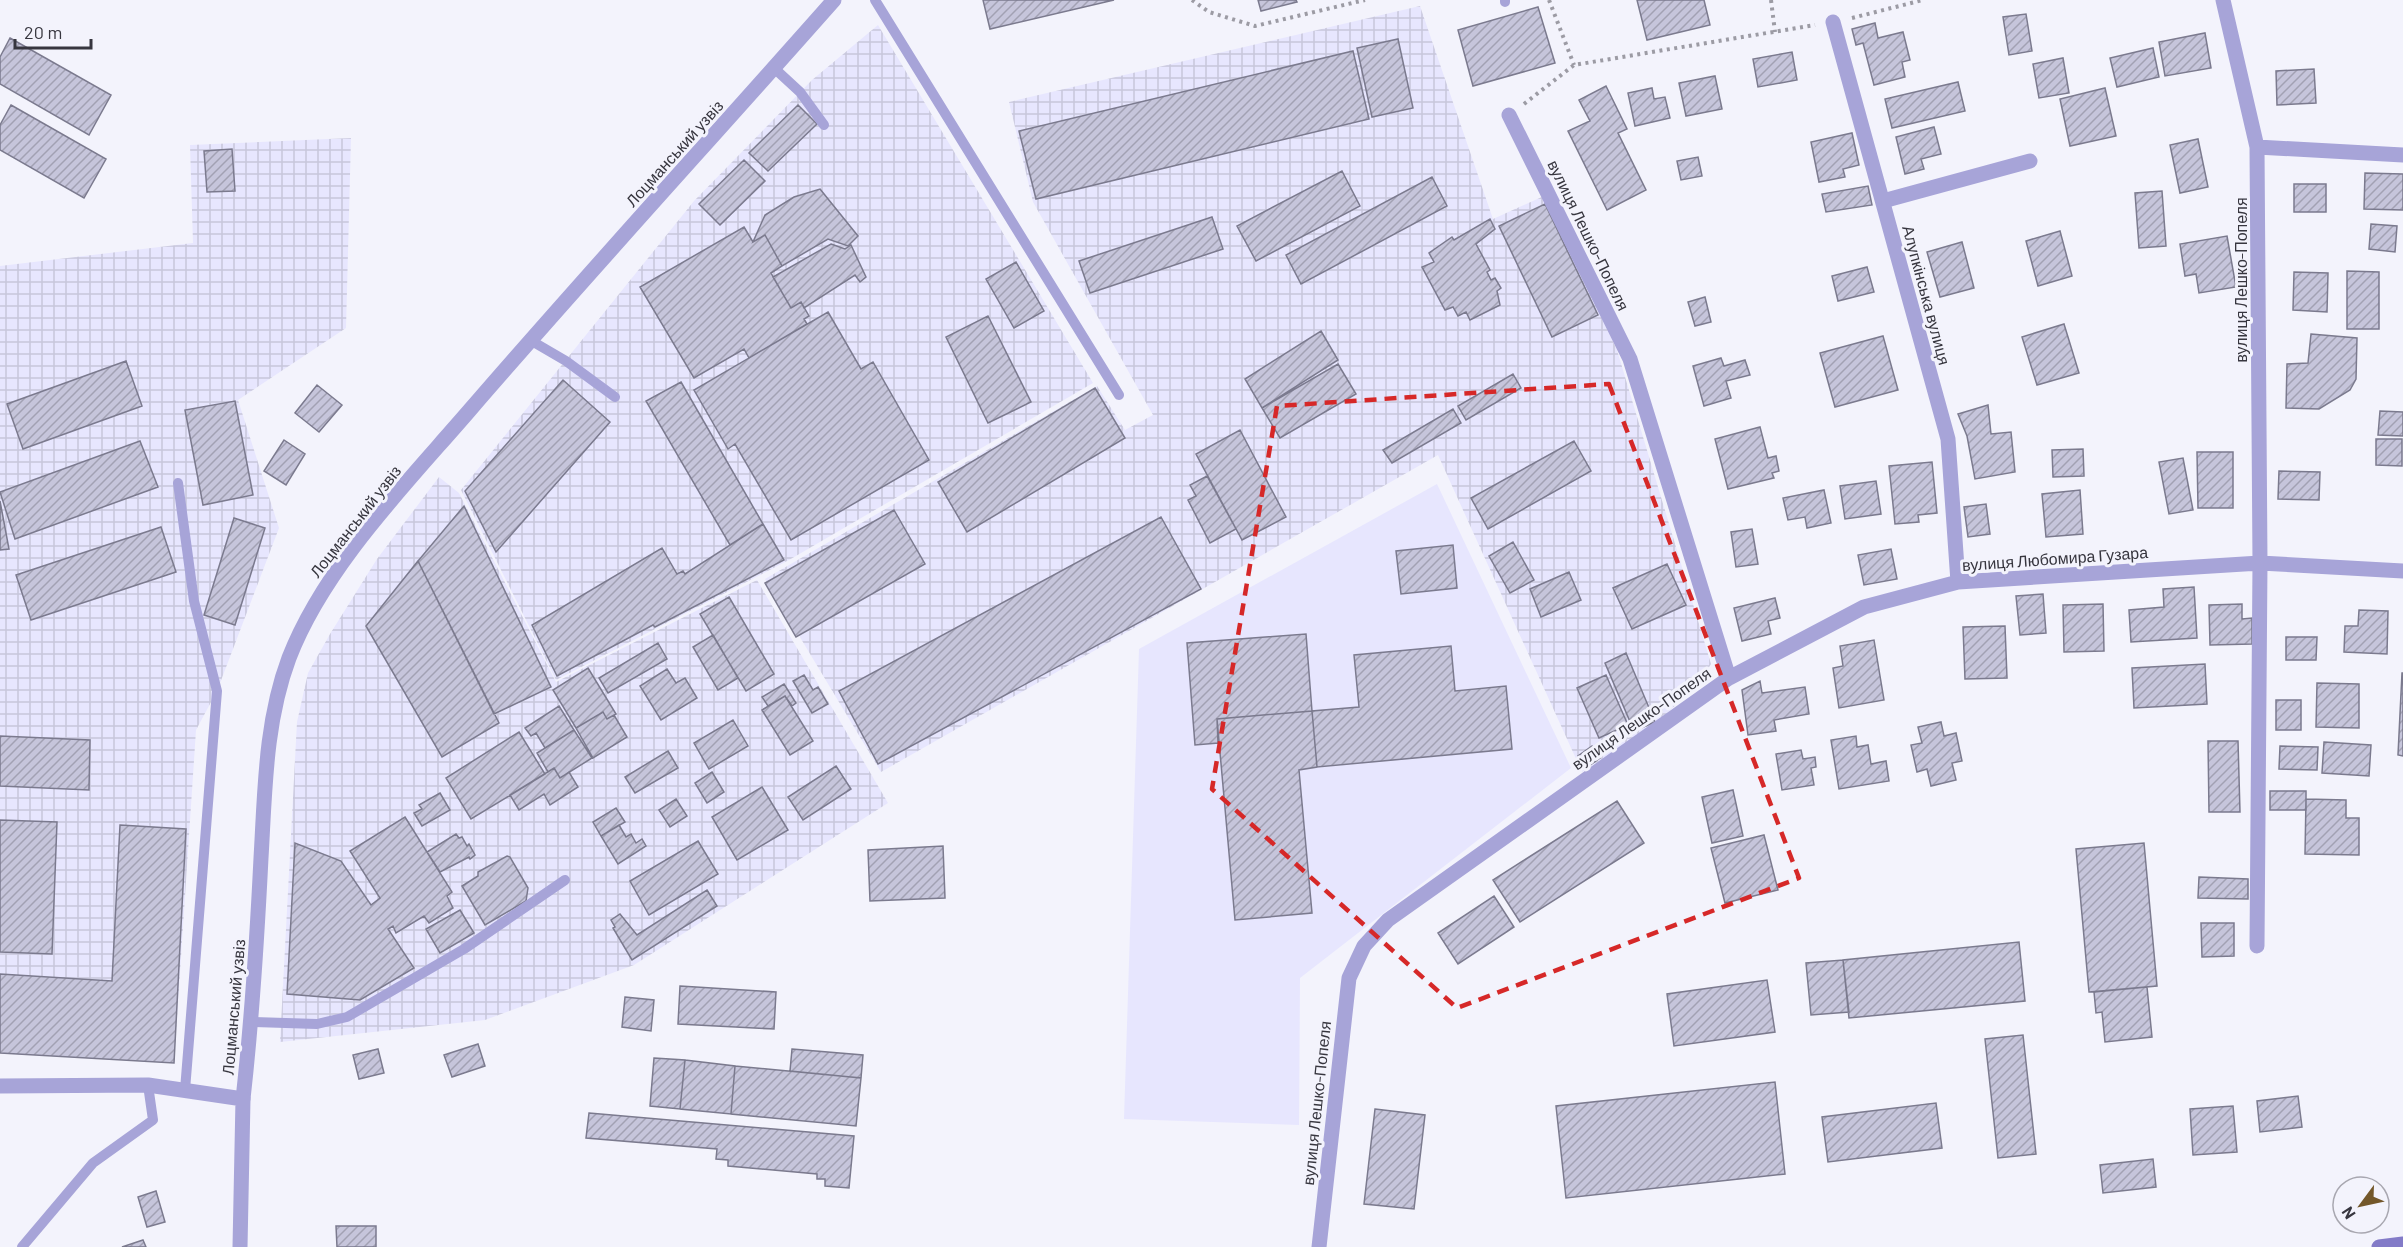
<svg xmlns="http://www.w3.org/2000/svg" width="2403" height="1247" viewBox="0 0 2403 1247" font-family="Barlow,sans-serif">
<defs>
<pattern id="industrial-grid" width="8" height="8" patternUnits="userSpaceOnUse" patternTransform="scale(1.5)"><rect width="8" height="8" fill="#e7e6fe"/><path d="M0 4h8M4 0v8" fill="none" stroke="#c7c6db"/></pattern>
<pattern id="building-hatch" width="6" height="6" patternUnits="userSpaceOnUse" patternTransform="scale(1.5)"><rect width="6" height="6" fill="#c6c5db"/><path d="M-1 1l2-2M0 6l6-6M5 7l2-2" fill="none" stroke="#a2a1b3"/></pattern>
</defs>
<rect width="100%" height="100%" fill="#f3f3fc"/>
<path fill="#e7e6fe" d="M1437,484l134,284 -271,210 -1,147 -175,-6 15,-470z"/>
<path fill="url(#industrial-grid)" d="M1420,6l73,213 51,-23 73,154 94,314 -10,16 -48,47 -71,45 -144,-317 -557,317 -116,-193 332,-193 28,44 28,-15 -120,-213 -24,-100z
M878,25l215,358 -304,177 -233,120 -95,-190 233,-289 118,-121z
M351,138l-5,190 -108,72 41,128 -62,163 -21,39 -22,333 -174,-10v-787l193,-23 -3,-98z
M439,477l20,16 97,189 201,-102 131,223 -254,162 -149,55 -205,22 17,-320 11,-49 22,-39 47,-75z"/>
<path fill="url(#building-hatch)" stroke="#7b7a8e" stroke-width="1.5" d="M983,0h131l-124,29z
M1258,0h38l1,2 -36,9z
M1637,0h67l6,25 -63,15z
M1538,7l17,56 -82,23 -15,-56z
M2026,14l6,37 -23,4 -6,-38z
M1875,23l3,15 25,-6 7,28 -8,2 3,15 -31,8 -11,-42 -7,2 -4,-16z
M2205,33l6,35 -46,8 -6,-34z
M10,38l101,57 -22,40 -89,-51v-27z
M1398,39l15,69 -41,9 -15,-69z
M2153,48l6,29 -42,10 -7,-29z
M1353,51l16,68 -333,80 -17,-68z
M1792,52l5,28 -39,7 -5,-28z
M2063,58l6,35 -30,5 -6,-34z
M2314,69l2,34 -39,2 -1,-34z
M1715,76l7,33 -36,7 -7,-33z
M1958,82l7,29 -73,17 -7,-29z
M1606,86l21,43 -9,4 28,57 -39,20 -39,-79 22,-10 -11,-21z
M1652,88l2,11 11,-2 5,21 -35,8 -7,-33z
M2105,88l11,48 -46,10 -10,-47z
M11,105l95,54 -22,39 -84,-48v-25z
M798,105l19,19 -49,47 -19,-18z
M1934,127l7,27 -20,5 3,10 -19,5 -9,-37z
M1852,133l7,32 -16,4 2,8 -26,5 -8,-40z
M2198,139l10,48 -28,6 -10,-48z
M232,149l3,42 -28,1 -3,-41z
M1698,157l4,19 -21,4 -4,-19z
M744,160l21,21 -45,44 -21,-21z
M1342,171l18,35 -104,55 -19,-35z
M2365,173l38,1v36l-39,-1z
M1432,177l15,29 -146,78 -15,-29z
M2294,184h32v28h-32z
M1868,186l4,19 -46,7 -4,-18z
M820,189l38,47 -10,10 -20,-7 -46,27 -17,-31 -12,7 12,-27 29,-18z
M2162,191l4,55 -27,2 -4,-55z
M1545,204l53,111 -46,22 -53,-111z
M1212,217l11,32 -133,44 -11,-32z
M1490,219l5,10 -19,15 14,26 -3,2 4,8 4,-2 6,10 -4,3 3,14 -30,15 -4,-8 -8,4 -5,-9 -8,3 -23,-43 12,-5 -5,-9 23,-16 2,3z
M2371,224l26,2 -2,26 -26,-3z
M744,227l9,15 12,-7 17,31 -11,7 20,35 10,-6 8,14 -5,3 3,5 -58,34 -5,-9 -50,29 -54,-91z
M2060,231l12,45 -34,10 -12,-45z
M2227,236l9,51 -37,6 -3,-19 -11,2 -5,-32z
M1962,242l12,46 -34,9 -13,-45z
M831,244l14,5 6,-4 15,32 -6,5 -5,-7 -51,33 -3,-6 -10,6 -18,-31z
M1016,262l28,49 -30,17 -28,-49z
M1867,267l7,25 -36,9 -6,-25z
M2347,271l32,1v57h-32z
M2294,272l34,1 -1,39 -34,-2z
M1705,297l6,25 -16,4 -7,-24z
M828,312l33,57 12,-7 56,98 -138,80 -56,-96 -7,5 -34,-59z
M988,316l43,86 -43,21 -42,-86z
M2064,324l15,49 -42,12 -15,-48z
M1321,331l17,29 -76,48 -17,-29z
M2311,334l46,4 -1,41 -6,11 -31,19 -33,-1 1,-44 21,-1z
M1883,336l15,54 -63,17 -15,-54z
M1721,358l3,8 21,-6 5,15 -24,6 5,17 -27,8 -11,-40z
M126,361l16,45 -119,43 -16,-45z
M1338,364l18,30 -76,44 -18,-30z
M1513,374l8,14 -55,32 -8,-14z
M563,380l47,42 -114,130 -31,-61z
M681,382l82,142 -33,21 -84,-144z
M317,385l25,20 -23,27 -24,-19z
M1095,388l30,50 -158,94 -29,-50z
M235,401l18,94 -50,10 -18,-95z
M1988,405l3,29 20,-2 4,40 -40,7 -8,-43 -9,-22z
M1453,409l8,14 -69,40 -9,-13z
M2380,411l23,1v24l-25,-1z
M1760,427l8,31 8,-2 3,15 -7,2 2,5 -46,11 -13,-50z
M1240,430l46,87 -44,23 -46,-86z
M2376,439h26v27l-26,-1z
M284,440l21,14 -19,31 -22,-14z
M140,441l18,46 -143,52 -15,-47z
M1574,441l17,30 -103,58 -17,-31z
M2083,449l1,27 -31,1 -1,-27z
M2197,452h36v56h-35z
M2183,458l10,52 -24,4 -10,-52z
M1932,462l5,51 -19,2 1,7 -24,2 -6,-58z
M2279,471l41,1 -1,28 -41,-1z
M1207,476l29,53 -26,14 -22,-43 8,-4 -6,-11z
M1876,481l5,33 -36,5 -5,-33z
M1824,490l7,33 -24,5 -2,-11 -17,3 -5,-22z
M2080,490l3,44 -37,3 -4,-43z
M0,501l9,48 -9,1z
M1986,504l4,30 -22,3 -4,-30z
M464,506l87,181 -57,27 -76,-153z
M894,510l31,54 -129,73 -31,-54z
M1161,517l40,72 -323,175 -39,-73z
M234,518l31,10 -30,97 -31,-10z
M763,524l21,36 -129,67 -2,-2 -96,51 -25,-51 130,-77 15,26 6,-3 2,3z
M161,527l15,45 -145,48 -15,-45z
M1752,529l6,35 -22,3 -5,-35z
M1513,542l21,38 -24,13 -21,-37z
M1453,545l4,43 -56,6 -5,-43z
M1891,549l6,30 -33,6 -6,-30z
M418,561l81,162 -57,34 -76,-131z
M1667,564l19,41 -54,24 -19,-41z
M1569,572l12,28 -40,17 -11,-28z
M2194,587l3,51 -66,4 -2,-32 35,-3 -1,-18z
M2043,594l3,39 -26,2 -4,-39z
M729,597l45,77 -28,17 -46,-77z
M1775,598l5,20 -12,3 3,13 -29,7 -8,-33z
M2103,604l1,47 -40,1 -1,-47z
M2242,604v15l10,-1v26l-42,1 -1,-40z
M2359,610l29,1 -1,43 -43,-2 1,-26h13z
M2005,626l2,52 -42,1 -2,-52z
M1306,634l6,77 -95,8 1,24 -23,2 -8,-102z
M713,635l25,43 -20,12 -25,-43z
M2286,637h31l-1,23h-30z
M1874,640l10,60 -45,8 -6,-40 10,-2 -3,-20z
M658,643l9,16 -59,34 -9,-15z
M1451,646l4,45 51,-5 6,63 -195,18 -5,-56 47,-4 -5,-52z
M1626,653l29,69 -21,9 -29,-68z
M2205,664l2,40 -73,4 -2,-40z
M588,668l28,46 -9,5 -4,-7 -27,16 -23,-38z
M667,669l9,14 9,-5 12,20 -36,22 -21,-34z
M2402,673h1v83l-5,-1z
M804,675l9,15 5,-3 10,17 -16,9 -19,-32z
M1606,675l22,50 -29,13 -22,-50z
M1760,681l2,12 43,-6 4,27 -35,6 2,11 -28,4 -6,-45z
M2317,683l42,1v44l-43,-1z
M784,684l12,19 -4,3 -7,-10 -17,10 -6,-9z
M785,696l28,45 -23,14 -28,-45z
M2276,700h25v30h-25z
M559,706l15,24 -29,18 -9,-15 -5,3 -6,-8z
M1312,711l5,56 -18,3 13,143 -77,7 -18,-201z
M603,712l4,7 7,-4 13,22 -34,21 -17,-30z
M733,720l15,26 -39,23 -15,-26z
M1941,722l3,14 12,-3 6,28 -10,2 4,17 -25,6 -4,-17 -10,3 -6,-27 11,-2 -4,-16z
M574,730l18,28 -32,20 -6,-10 -6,4 -11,-19z
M519,732l26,42 -74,45 -25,-41z
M0,736l90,4 -1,50 -89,-4z
M1856,736l1,11 11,-2 3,19 15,-3 3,20 -50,8 -8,-49z
M2208,741h30l2,71h-31z
M2324,742l47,3 -2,31 -47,-3z
M1592,746l8,12 -14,10 -8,-12z
M2280,746l38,1 -1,23 -38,-1z
M1801,750l2,9 12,-2 1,10 -5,1 3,17 -32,5 -6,-36z
M668,751l10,17 -43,25 -10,-16z
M836,766l15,23 -48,31 -15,-23z
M554,768l6,10 9,-6 9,15 -28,18 -6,-11 -25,16 -9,-15z
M712,772l12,20 -17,11 -12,-20z
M762,787l26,43 -51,30 -25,-43z
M1733,790l10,46 -31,7 -10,-46z
M2270,791h36v19h-36z
M440,793l10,17 -28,16 -8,-13 8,-4 -3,-4z
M676,799l11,17 -17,11 -11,-17z
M2306,799l40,1v18h13v37l-54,-1z
M1617,801l27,42 -124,79 -27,-42z
M616,808l9,14 -24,14 -8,-14z
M405,817l47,75 -5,4 6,12 -24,15 -5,-7 -28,17 -3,-7 -5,3 26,39 -54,32 -73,-6 8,-151 46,18 30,44 9,-7 -30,-47z
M0,820l57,2 -5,132 -52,-2z
M120,825l66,4 -12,234 -174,-10v-79l112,7z
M619,825l7,12 5,-3 5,9 6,-4 4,7 -28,18 -17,-28z
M456,834l3,4 3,-1 5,9 2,-2 6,11 -5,4 -1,-2 -29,15 -13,-20z
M1764,835l14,55 -53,13 -14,-55z
M698,841l20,33 -69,41 -19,-34z
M2144,843l13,143 -68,6 -13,-143z
M943,846l2,52 -75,3 -2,-51z
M507,856l3,1 18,31 -2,13 -41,24 -23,-39 16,-10v-4z
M2199,877l49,2v20l-50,-1z
M707,890l10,16 -85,54 -19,-32 2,-1 -4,-7 9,-6 17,21z
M1494,896l20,31 -56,37 -20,-31z
M460,910l14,23 -34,20 -14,-24z
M2201,923h33v33l-32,1z
M2019,942l6,59 -176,17 -6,-58z
M1843,960l6,52 -38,3 -5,-52z
M1767,980l8,52 -101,14 -7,-52z
M680,986l96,6 -2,37 -96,-5z
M2147,987l5,50 -47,5 -3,-30 -6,1 -2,-21z
M625,997l29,3 -3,31 -29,-4z
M2023,1035l13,119 -38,4 -13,-119z
M478,1044l7,22 -33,11 -8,-22z
M378,1049l6,24 -25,6 -6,-24z
M792,1049l71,6 -2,23 -71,-7z
M654,1058l31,2 -5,49 -30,-3z
M685,1060l50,6 -4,48 -51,-5z
M735,1066l126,12 -5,48 -125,-12z
M1775,1082l10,92 -219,24 -10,-92z
M2298,1096l4,31 -42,5 -3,-31z
M1936,1103l6,45 -114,14 -6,-45z
M2233,1106l4,46 -44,3 -3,-46z
M1375,1109l50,6 -11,94 -50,-5z
M589,1113l265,23 -5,52 -24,-2v-7h-8v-5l-89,-8v-6l-12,-1 1,-10 -131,-11z
M2153,1159l3,28 -53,6 -3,-28z
M156,1191l9,31 -18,5 -9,-30z
M336,1226h40v21h-39z
M143,1240l3,7h-24z"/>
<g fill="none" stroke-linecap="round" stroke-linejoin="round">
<path stroke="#9c9ba4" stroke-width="4" stroke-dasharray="3 4.5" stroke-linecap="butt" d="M1192,0l17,12 46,14 110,-26
M1549,0l25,65
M1771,0l4,32
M1852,18l71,-18
M1524,104l50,-39 241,-40"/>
<path stroke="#a7a4d8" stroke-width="10" d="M875,0l244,395
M1505,0v2
M774,68l26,24 24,33
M530,340l36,21 49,36
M178,483l16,118 23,90 -32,399
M252,1022l65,2 30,-7 117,-68 101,-69
M22,1247l71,-84 60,-43 -5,-35"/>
<path stroke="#a7a4d8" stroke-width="15" d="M2223,0l34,147 3,416 -3,383
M1833,22l115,417 10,143
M1509,115l121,244 99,319
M2257,147l146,8
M1883,201l147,-40
M243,1099c9,-80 14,-160 18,-241 4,-67 4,-136 28,-200 35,-91 117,-174 180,-247 120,-139 244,-274 365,-411
M1319,1247l30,-269 15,-32 24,-26 341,-242 135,-71 94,-25 302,-19 143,8"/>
<path stroke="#a7a4d8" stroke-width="15" d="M0,1086l148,-1 95,14 -3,148"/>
<path stroke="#837bc8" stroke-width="15" d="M2379,1247l24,-3"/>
</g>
<path fill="none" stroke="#d62828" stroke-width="4.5" stroke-dasharray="12 8" stroke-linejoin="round" d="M1609,384l190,494 -342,130 -245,-219 65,-383z"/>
<g text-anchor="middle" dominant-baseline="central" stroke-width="6" stroke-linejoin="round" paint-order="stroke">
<g font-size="16" fill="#37363f" stroke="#f3f3fc">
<text transform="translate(674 153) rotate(-48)">Лоцманський узвіз</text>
<text transform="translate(1589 235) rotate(64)">вулиця Лешко-Попеля</text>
<text transform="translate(2240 280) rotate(-90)">вулиця Лешко-Попеля</text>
<text transform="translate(1927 295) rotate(75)">Алупкінська вулиця</text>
<text transform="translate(355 521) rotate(-52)">Лоцманський узвіз</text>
<text transform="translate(2055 558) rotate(-4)">вулиця Любомира Гузара</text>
<text transform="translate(1641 718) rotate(-35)">вулиця Лешко-Попеля</text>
<text transform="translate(233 1007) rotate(-85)">Лоцманський узвіз</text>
<text transform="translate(1316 1103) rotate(-84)">вулиця Лешко-Попеля</text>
</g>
</g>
<g transform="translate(2361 1205) rotate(237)"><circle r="28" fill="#f3f3fc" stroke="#a8a7b0" stroke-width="1.5"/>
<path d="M0-4.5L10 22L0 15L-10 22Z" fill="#73572a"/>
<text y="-9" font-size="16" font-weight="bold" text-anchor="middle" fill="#37363f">N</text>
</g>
<path d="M15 39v9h76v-9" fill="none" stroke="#37363f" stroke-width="3"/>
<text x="24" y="39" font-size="18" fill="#37363f" stroke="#f3f3fc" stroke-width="4.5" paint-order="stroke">20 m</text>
</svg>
